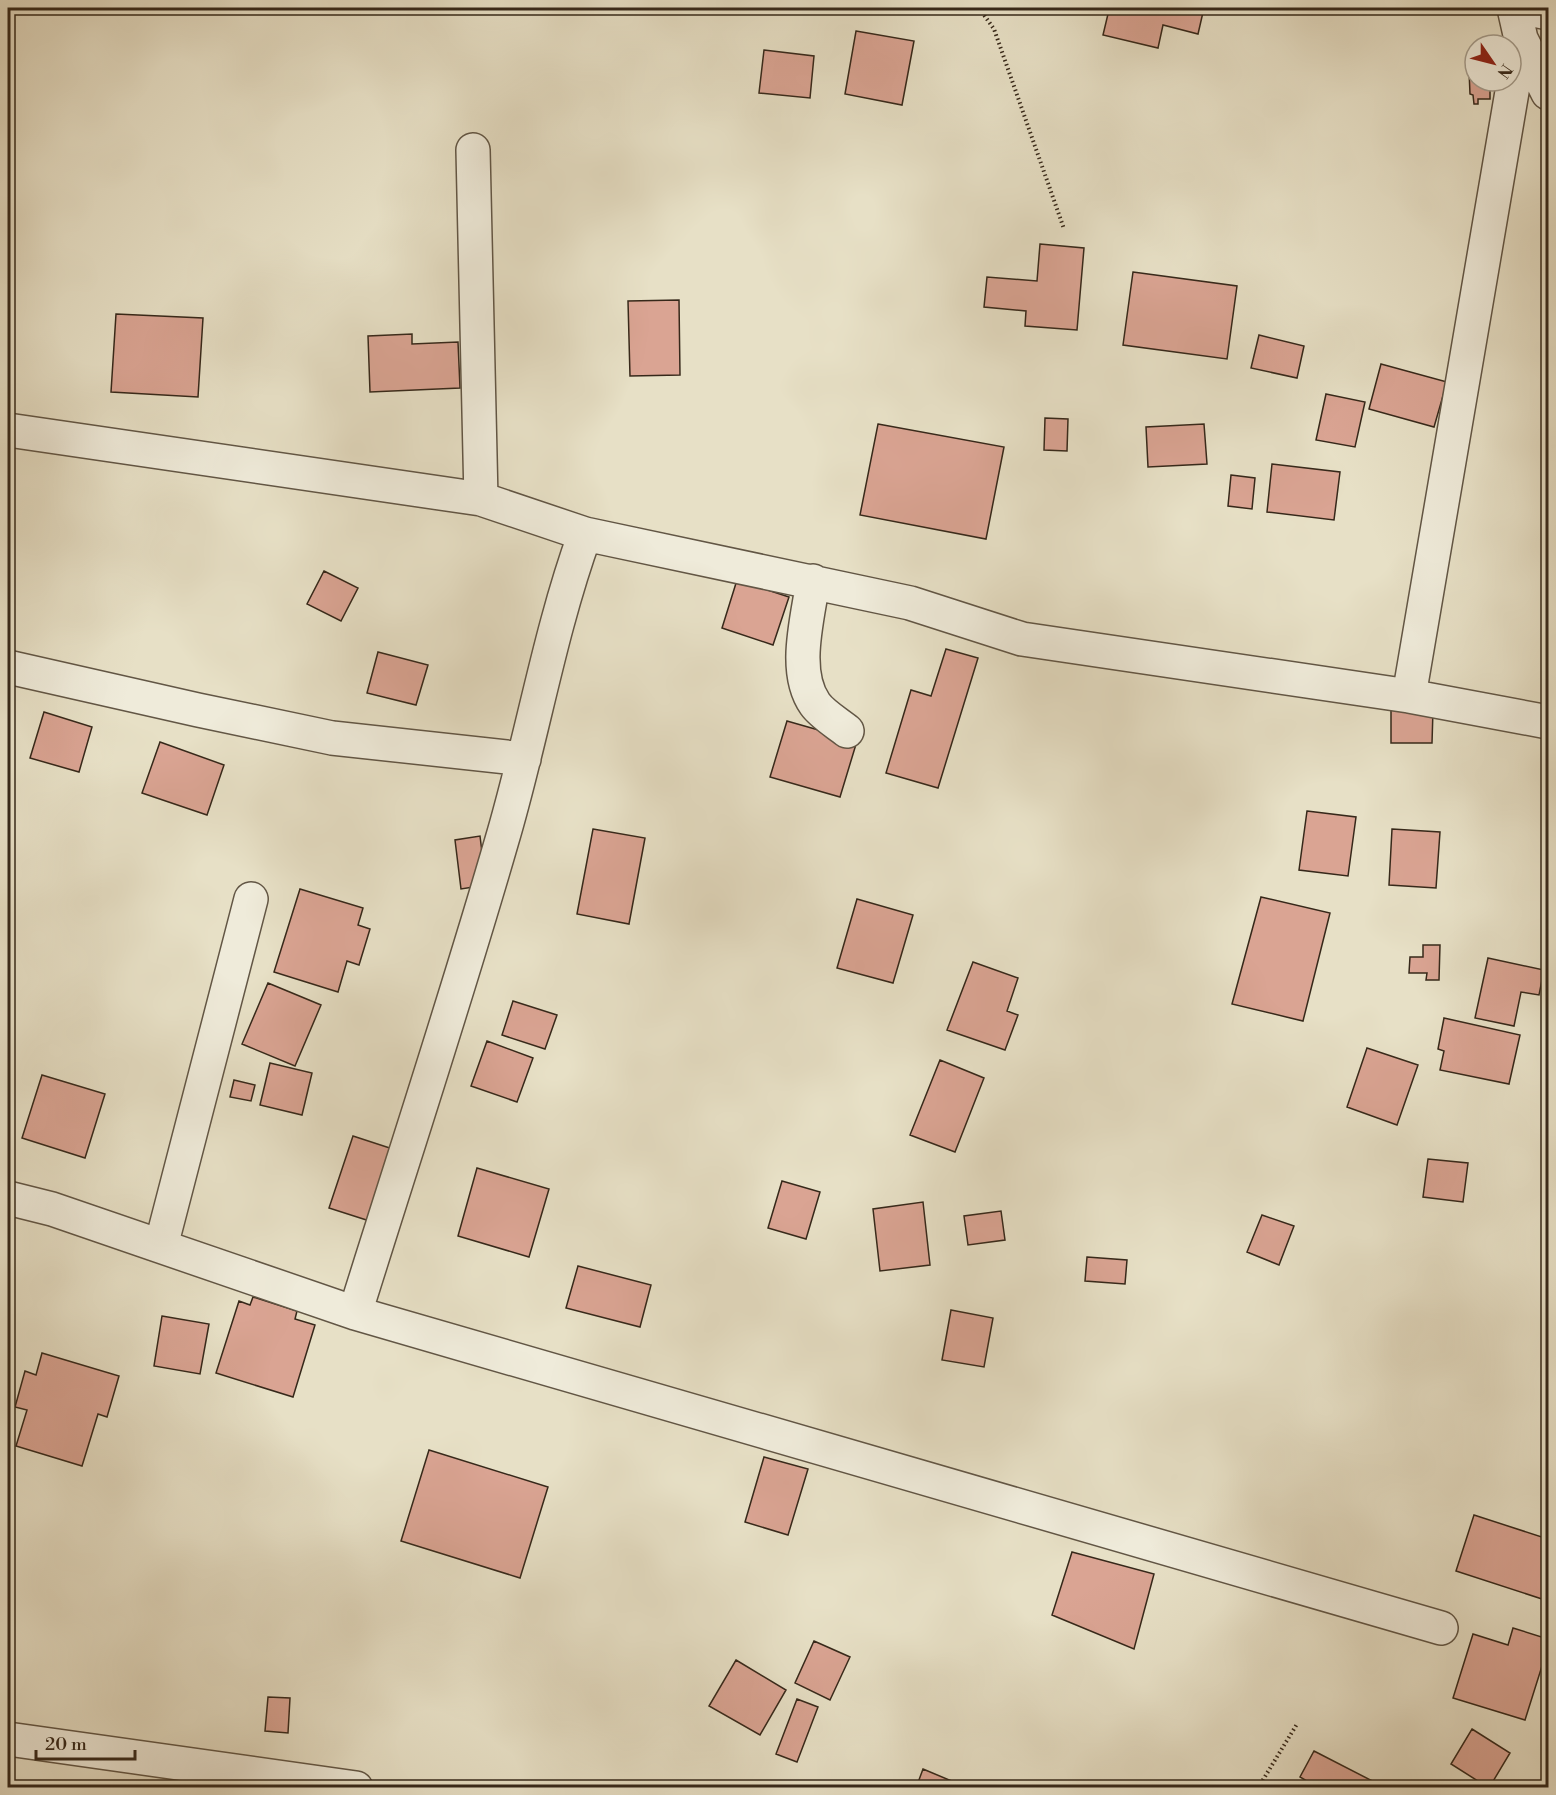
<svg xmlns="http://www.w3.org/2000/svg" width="1556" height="1795" viewBox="0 0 1556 1795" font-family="'Libre Bodoni',serif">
<rect width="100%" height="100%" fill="#e7e0c6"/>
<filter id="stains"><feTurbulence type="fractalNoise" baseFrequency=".00333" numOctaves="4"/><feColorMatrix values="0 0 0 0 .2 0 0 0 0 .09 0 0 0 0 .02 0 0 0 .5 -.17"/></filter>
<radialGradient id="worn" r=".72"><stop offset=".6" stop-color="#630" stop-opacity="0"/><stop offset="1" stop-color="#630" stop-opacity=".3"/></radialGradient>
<path fill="#daa493" stroke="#36281a" stroke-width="1.5" d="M1100,8h104l-6,26 -35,-9 -5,23 -55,-13 5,-21 -9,-3z
M856,31l58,10 -12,64 -57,-11z
M764,50l50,6 -4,42 -51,-5z
M1469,70h6v11h15v18h-12v5h-4l-1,-9 -3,-1z
M1040,244l44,4 -7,82 -52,-4 1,-15 -42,-4 3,-30 50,4z
M1133,272l104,14 -10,73 -104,-14z
M679,300l1,75 -50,1 -2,-75z
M116,314l87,4 -5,79 -87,-5z
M412,334v10l46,-2 2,46 -90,4 -2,-56z
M1259,335l45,11 -7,32 -46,-10z
M1381,364l66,18 -13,45 -65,-18z
M1326,394l39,8 -10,45 -39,-7z
M1045,418l23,1 -1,32 -23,-1z
M878,424l126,23 -18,92 -126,-24z
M1204,424l3,40 -59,3 -2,-40z
M1272,464l68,8 -6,48 -67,-8z
M1231,475l24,3 -3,31 -24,-3z
M324,571l34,17 -17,33 -34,-17z
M737,580l52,17 -16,48 -51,-17z
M946,649l32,9 -40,130 -52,-15 25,-83 20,6z
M378,652l50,13 -12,40 -49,-12z
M1391,709l42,1 -1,33h-41z
M44,712l48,15 -13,45 -49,-14z
M787,721l70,20 -17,56 -70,-20z
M160,742l64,23 -17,50 -65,-22z
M1307,811l49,6 -8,59 -49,-6z
M593,829l52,9 -16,86 -52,-10z
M1392,829l48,3 -4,56 -47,-3z
M480,836l6,49 -25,4 -6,-49z
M300,889l63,19 -5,17 12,4 -11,36 -12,-4 -9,31 -64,-20z
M1261,897l69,16 -27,108 -71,-17z
M857,899l56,16 -20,68 -56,-15z
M1423,945h17l-1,35h-13l1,-7h-18l1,-16h13z
M1488,958l56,12 -5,25 -18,-3 -7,34 -39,-8z
M973,962l45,16 -11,33 11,4 -13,35 -58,-20z
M268,983l53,22 -26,61 -53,-22z
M513,1001l44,14 -12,34 -43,-14z
M1444,1018l76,17 -11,49 -69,-14 4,-19 -6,-2z
M487,1041l46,17 -16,44 -46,-16z
M1367,1048l51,17 -21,60 -50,-18z
M940,1060l44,18 -29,74 -45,-17z
M270,1063l42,10 -10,42 -42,-10z
M42,1075l63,19 -20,64 -63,-20z
M234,1080l21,5 -4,16 -21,-4z
M353,1136l49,16 -23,72 -50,-16z
M1428,1159l40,4 -5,39 -40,-5z
M477,1168l72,21 -20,68 -71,-21z
M782,1181l38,11 -14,47 -38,-11z
M923,1202l7,63 -50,6 -7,-62z
M1001,1211l4,29 -37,5 -4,-29z
M1262,1215l32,11 -15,39 -32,-13z
M1087,1257l40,3 -2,24 -40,-3z
M578,1266l73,19 -11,42 -74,-19z
M253,1297l44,14 -2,8 20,6 -22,72 -77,-24 23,-72 11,4z
M951,1310l42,8 -9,49 -42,-7z
M162,1316l47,8 -9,50 -46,-8z
M42,1353l77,23 -12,41 -9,-3 -16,52 -66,-20 11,-36 -12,-3 10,-36 11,4z
M429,1450l119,37 -28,91 -119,-37z
M764,1457l44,12 -20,66 -43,-13z
M1474,1515l74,24v40l-6,20 -86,-28z
M1072,1552l82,22 -20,75 -82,-34z
M1513,1628l35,11v8l-23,73 -72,-22 20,-64 35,11z
M814,1641l36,16 -20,43 -35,-17z
M736,1660l50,30 -26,45 -51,-29z
M268,1697l22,1 -2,35 -23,-2z
M797,1699l21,8 -21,55 -21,-8z
M1472,1729l38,24 -21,35 -38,-24z
M1314,1751l72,37h-82l3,-7 -7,-4z
M923,1769l31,13 -3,6h-35z"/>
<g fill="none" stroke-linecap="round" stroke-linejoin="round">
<g stroke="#625645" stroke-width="36">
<path id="minor" d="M1514,8l7,31 27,54
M1524,8l24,5
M473,150l8,349
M8,430l473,69 104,35 325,69 112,36 387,57 139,26
M813,581c-5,37 -21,90 2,123 7,10 22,19 32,27
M8,667l190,43 134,28 192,21
M1409,696l112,-657
M8,1198l44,11 303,104 1086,315
M161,1246l90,-347
M355,1313c49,-157 101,-314 147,-473 30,-101 47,-207 83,-306
M8,1739l348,49"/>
</g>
<path stroke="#36281a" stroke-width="4" stroke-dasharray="1.5 3" stroke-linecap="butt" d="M979,8l15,21 70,200
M1258,1788l39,-64"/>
<use href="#minor" stroke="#efebda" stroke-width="33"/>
</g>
<rect width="1556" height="1795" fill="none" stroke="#e7e0c6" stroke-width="30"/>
<rect x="9" y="9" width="1538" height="1777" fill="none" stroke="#36281a" stroke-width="3"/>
<rect x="15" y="15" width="1526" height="1765" fill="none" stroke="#36281a" stroke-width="1.5"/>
<g transform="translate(1493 63) rotate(125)"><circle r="28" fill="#efebda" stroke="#a59d8d" stroke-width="1.5"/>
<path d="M0-4.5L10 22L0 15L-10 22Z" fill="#8f2418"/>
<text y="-9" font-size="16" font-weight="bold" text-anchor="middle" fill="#36281a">N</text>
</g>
<path d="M36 1750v9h99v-9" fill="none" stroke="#36281a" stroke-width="3"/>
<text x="45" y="1750" font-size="18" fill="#36281a" stroke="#efebda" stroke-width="4.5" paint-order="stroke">20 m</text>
<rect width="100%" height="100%" filter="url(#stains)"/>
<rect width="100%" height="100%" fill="url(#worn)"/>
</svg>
